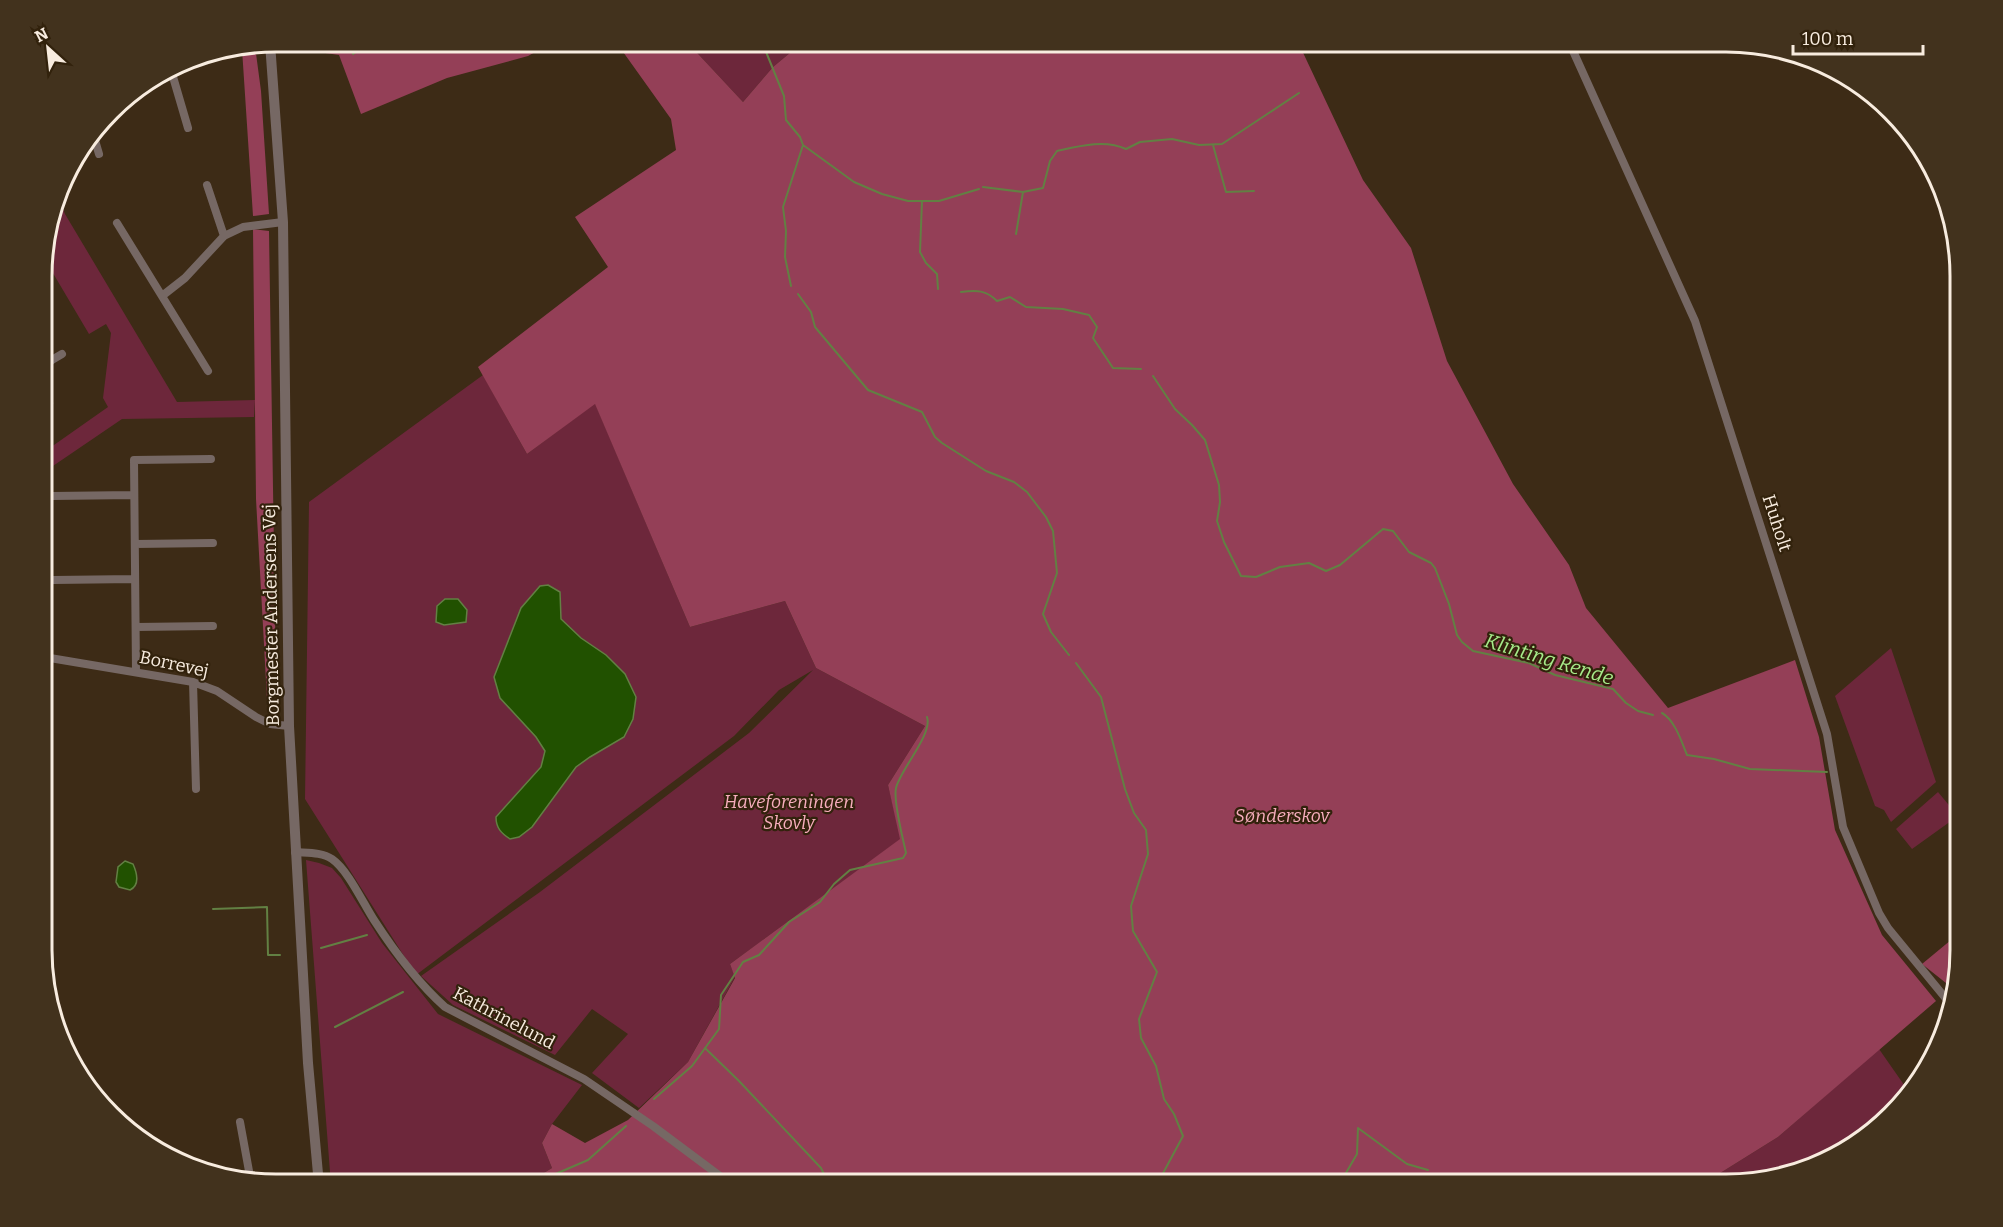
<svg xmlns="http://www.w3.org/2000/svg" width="2003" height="1227" viewBox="0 0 2003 1227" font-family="Bitter,serif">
<rect width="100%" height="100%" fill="#3d2b16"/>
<path fill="#6d273b" d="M687,42h116l-30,25 -30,35z
M59,199l6,15 112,188 78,-2 -1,17 -132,2 -72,49v21h-6v-37l64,-45 -5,-9 8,-65 -5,-9 -17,10 -45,-76v-11z
M483,375l44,79 68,-51 95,224 95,-26 31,67 109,58 -37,59 13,54 -171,125 5,13 -47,85 -49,46 -47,-35 36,-39 -36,-25 -37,46 -102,-50 -32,-29 119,-84 209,-159 64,-63 -34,20 -45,46 -318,239 -111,-176 4,-297z
M1891,648l45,134 -45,40 -7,-12 -9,-4 -40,-110z
M1938,792l20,24 -46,33 -16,-20z
M306,860l13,3 13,5 9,10 41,65 56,71 144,71 -30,39 -10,19 10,25 -28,17h-193z
M1879,1049l30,43 -66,62 -102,31h-40l77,-48z"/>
<path fill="#943f57" d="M291,42h262l-25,14 -81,22 -86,36 -22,-59 -48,-7z
M616,42h71l56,60 30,-35 30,-25h495l65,138 48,68 36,113 66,123 56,81 17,43 82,100 127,-48 24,77 16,93 47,105 54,66 -158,136 -77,48h-1177l28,-17 -10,-25 10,-19 33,19 43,-23 60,-58 47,-84 -5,-14 170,-125 -12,-54 37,-59 -109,-58 -31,-67 -95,26 -95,-223 -68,50 -49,-87 130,-100 -33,-50 101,-67 -5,-31z
M255,46l6,45 8,123 -16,2 -11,-167z
M253,229l16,2 7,449 -9,19 -11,-200z
M1961,906v59l-4,17 -6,5 -29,-23 35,-29z"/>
<path fill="#215100" stroke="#628043" stroke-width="1.5" d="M548,585l12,7 1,27 20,19 25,17 19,19 11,23 -3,22 -9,18 -34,20 -14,10 -44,60 -13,10 -9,2c-9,-6 -14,-11 -14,-22l45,-50 4,-16 -9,-14 -36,-39 -6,-21 27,-69 19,-22z
M445,599h13l9,11 -1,12 -22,3 -8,-3 1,-16z
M125,861l8,3c4,9 7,21 -3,26l-11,-3 -3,-5 2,-15z"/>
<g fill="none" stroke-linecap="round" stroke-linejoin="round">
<path stroke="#628043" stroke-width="2" d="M762,42l22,54 2,24 14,17 3,8 -20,62 3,24 -1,26 6,29
M353,54l16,-12
M803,145l51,37 28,12 26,7h31l40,-12
M1213,145l13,47 28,-1
M983,187l40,5 20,-4 7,-27 7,-10c22,-5 48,-12 69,-2l14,-7 32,-3 27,6 23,-1 77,-51
M922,201l-2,51 6,11 11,11 1,15
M1016,234l7,-42
M961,292c16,-2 25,-2 36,9l13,-4 16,10 37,2 26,6 8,12 -4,11 20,30 28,1
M798,294l13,18 4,15 53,63 54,22 13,25 7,6 44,28 28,11 13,10 19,25 7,14 4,42 -14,41 8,18 18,23
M1153,376l22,33 17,16 13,15 14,45 1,17 -3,19 7,21 17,34 15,1 24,-10 29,-4 17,8 14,-6 43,-36 10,2 16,21 22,11 4,5 14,36 8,31 5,7 11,9 56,12 26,12 58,14 13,14 12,8 15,4
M1076,663l25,34 24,92 9,24 12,17 2,24 -17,52 2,25 24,41 -18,47 2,19 15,28 8,33 10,15 9,22 -22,41 -7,8
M1662,713c13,7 20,30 25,42l27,4 36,10 77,3
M213,909l54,-2 1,48h12
M321,948l46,-13
M335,1027l68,-35
M705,1048l34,33 82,87 8,17
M654,1099l38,-33 27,-37 2,-34 22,-33 16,-7 30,-33 31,-20 14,-18 16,-14 53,-12 3,-5c-3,-15 -13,-51 -10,-65 4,-18 37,-54 31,-71
M1441,1180l8,5
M536,1185l1,-3 51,-22 38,-34
M1339,1185l18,-31 1,-26 49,36 21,6"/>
<path stroke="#766864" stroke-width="8" d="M1569,42l126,279 132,413 16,93 36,86 9,15 64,78
M171,70l17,58
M94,137l5,17
M207,185l17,51
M117,223l91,148
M162,296l23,-18 39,-42 19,-9 40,-5
M44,350l7,11
M45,364l17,-10
M44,396l5,7
M52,496l82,-1
M135,544l78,-1
M53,580l82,-1
M136,627l77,-1
M44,657l149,25 24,9 39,26 14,7 19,2
M136,672l-2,-212 77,-1
M193,682l3,107
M295,852c12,1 27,0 37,7 16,11 31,44 42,61 20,31 43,62 71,87l139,72 69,47 79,59
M240,1122l11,60"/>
<path stroke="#766864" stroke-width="10" d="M270,43l13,179 6,504 19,337 11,122"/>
</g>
<g text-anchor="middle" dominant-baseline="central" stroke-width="4.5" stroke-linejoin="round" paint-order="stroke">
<g font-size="18" fill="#f8ecdf" stroke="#32220c">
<text transform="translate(1777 523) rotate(72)">Huholt</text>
<text transform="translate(271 615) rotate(-91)">Borgmester Andersens Vej</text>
<text transform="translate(174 664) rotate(12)">Borrevej</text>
<text transform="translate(504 1018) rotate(28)">Kathrinelund</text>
</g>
<g font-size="18" font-style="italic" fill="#f7adbd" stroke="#32220c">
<text x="789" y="802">Haveforeningen<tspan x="789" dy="21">Skovly</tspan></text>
<text x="1282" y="816">Sønderskov</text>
</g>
<g font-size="20" font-style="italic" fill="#a7ec8a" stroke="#32220c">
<text transform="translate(1549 659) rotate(17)">Klinting Rende</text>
</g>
</g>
<path d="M0 0H2003V1227H0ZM276 52H1726A224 224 0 0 1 1950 276V950A224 224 0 0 1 1726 1174H276A224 224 0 0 1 52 950V276A224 224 0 0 1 276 52Z" fill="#42321d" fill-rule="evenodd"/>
<path fill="none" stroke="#f8ecdf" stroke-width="3" d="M276 52H1726A224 224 0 0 1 1950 276V950A224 224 0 0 1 1726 1174H276A224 224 0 0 1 52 950V276A224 224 0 0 1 276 52Z"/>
<g transform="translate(48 48) rotate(333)" stroke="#32220c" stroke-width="4.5" paint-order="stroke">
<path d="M0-4.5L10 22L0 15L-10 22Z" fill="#f8ecdf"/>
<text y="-9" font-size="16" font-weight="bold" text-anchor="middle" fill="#f8ecdf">N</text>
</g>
<path d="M1793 45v9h130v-9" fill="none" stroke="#f8ecdf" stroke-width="3"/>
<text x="1802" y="45" font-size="18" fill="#f8ecdf" stroke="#32220c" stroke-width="4.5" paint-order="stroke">100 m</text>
</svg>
